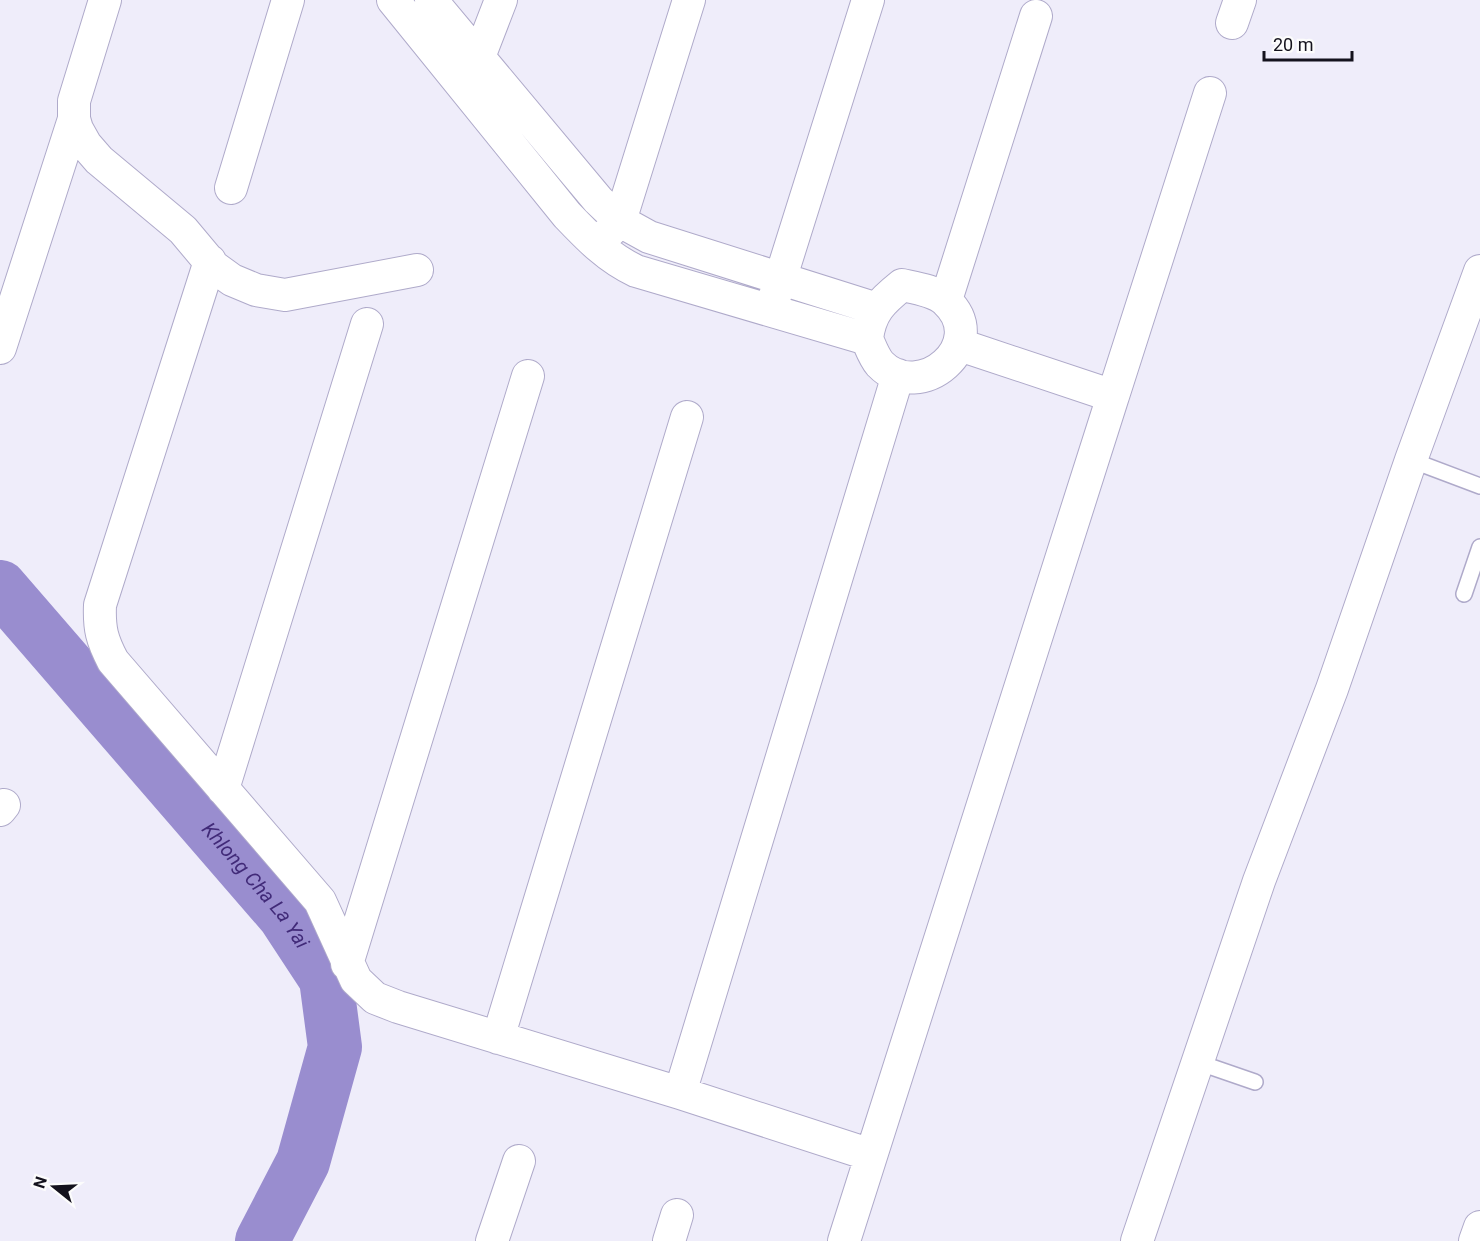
<svg xmlns="http://www.w3.org/2000/svg" width="1480" height="1241" viewBox="0 0 1480 1241" font-family="Roboto,sans-serif">
<rect width="100%" height="100%" fill="#efedfa"/>
<g fill="none" stroke-linecap="round" stroke-linejoin="round">
<path stroke="#998dcf" stroke-width="54" id="s1" d="M0,587l284,328 42,64 9,68 -32,115 -41,79"/>
<g stroke="#afaaca" stroke-width="18">
<path id="lane" d="M1411,460l69,26
M1464,594l16,-47
M1197,1062l58,20"/>
</g>
<g stroke="#afaaca" stroke-width="34">
<path id="street" d="M105,0l-31,101v18l3,10 9,16 13,15 84,70 31,37 18,13 24,10 29,5 132,-25
M393,0l174,215c22,23 41,43 69,56l231,68c4,9 7,18 13,25 40,41 112,-20 66,-63 -10,-10 -30,-13 -44,-16 -20,16 -32,27 -35,54
M431,0l167,200 22,21 29,16 228,72
M1232,23l8,-23
M465,68l14,-11 22,-57
M231,188l57,-188
M607,234l13,-13 69,-221
M210,261l-110,344c-1,24 2,35 13,56l207,240 36,79 19,18 23,9 282,86 191,62
M774,299l94,-299
M946,300l90,-284
M960,345l153,51 97,-303
M0,348l74,-229
M223,789l144,-465
M0,810l4,-5
M347,964l181,-588
M498,1038l189,-621
M680,1093l218,-718
M492,1241l27,-80
M669,1241l8,-26
M844,1241l269,-845
M1137,1241l122,-360 73,-192 79,-229 69,-189
M1475,1241l5,-14"/>
</g>
<use href="#lane" stroke="#fff" stroke-width="15"/>
<use href="#street" stroke="#fff" stroke-width="32"/>
</g>
<g text-anchor="middle" dominant-baseline="central" stroke-width="6" stroke-linejoin="round" paint-order="stroke">
<g font-size="20" font-style="italic" fill="#412a78" stroke="#fcfcfc">
<text stroke="none"><textPath href="#s1" startOffset="393">Khlong Cha La Yai</textPath></text>
</g>
</g>
<g transform="translate(54 1187) rotate(288)" stroke="#fcfcfc" stroke-width="4.5" paint-order="stroke">
<path d="M0-4.5L10 22L0 15L-10 22Z" fill="#14121d"/>
<text y="-9" font-size="16" font-weight="bold" text-anchor="middle" fill="#14121d">N</text>
</g>
<path d="M1264 51v9h88v-9" fill="none" stroke="#14121d" stroke-width="3"/>
<text x="1273" y="51" font-size="18" fill="#14121d" stroke="#fcfcfc" stroke-width="4.5" paint-order="stroke">20 m</text>
</svg>
